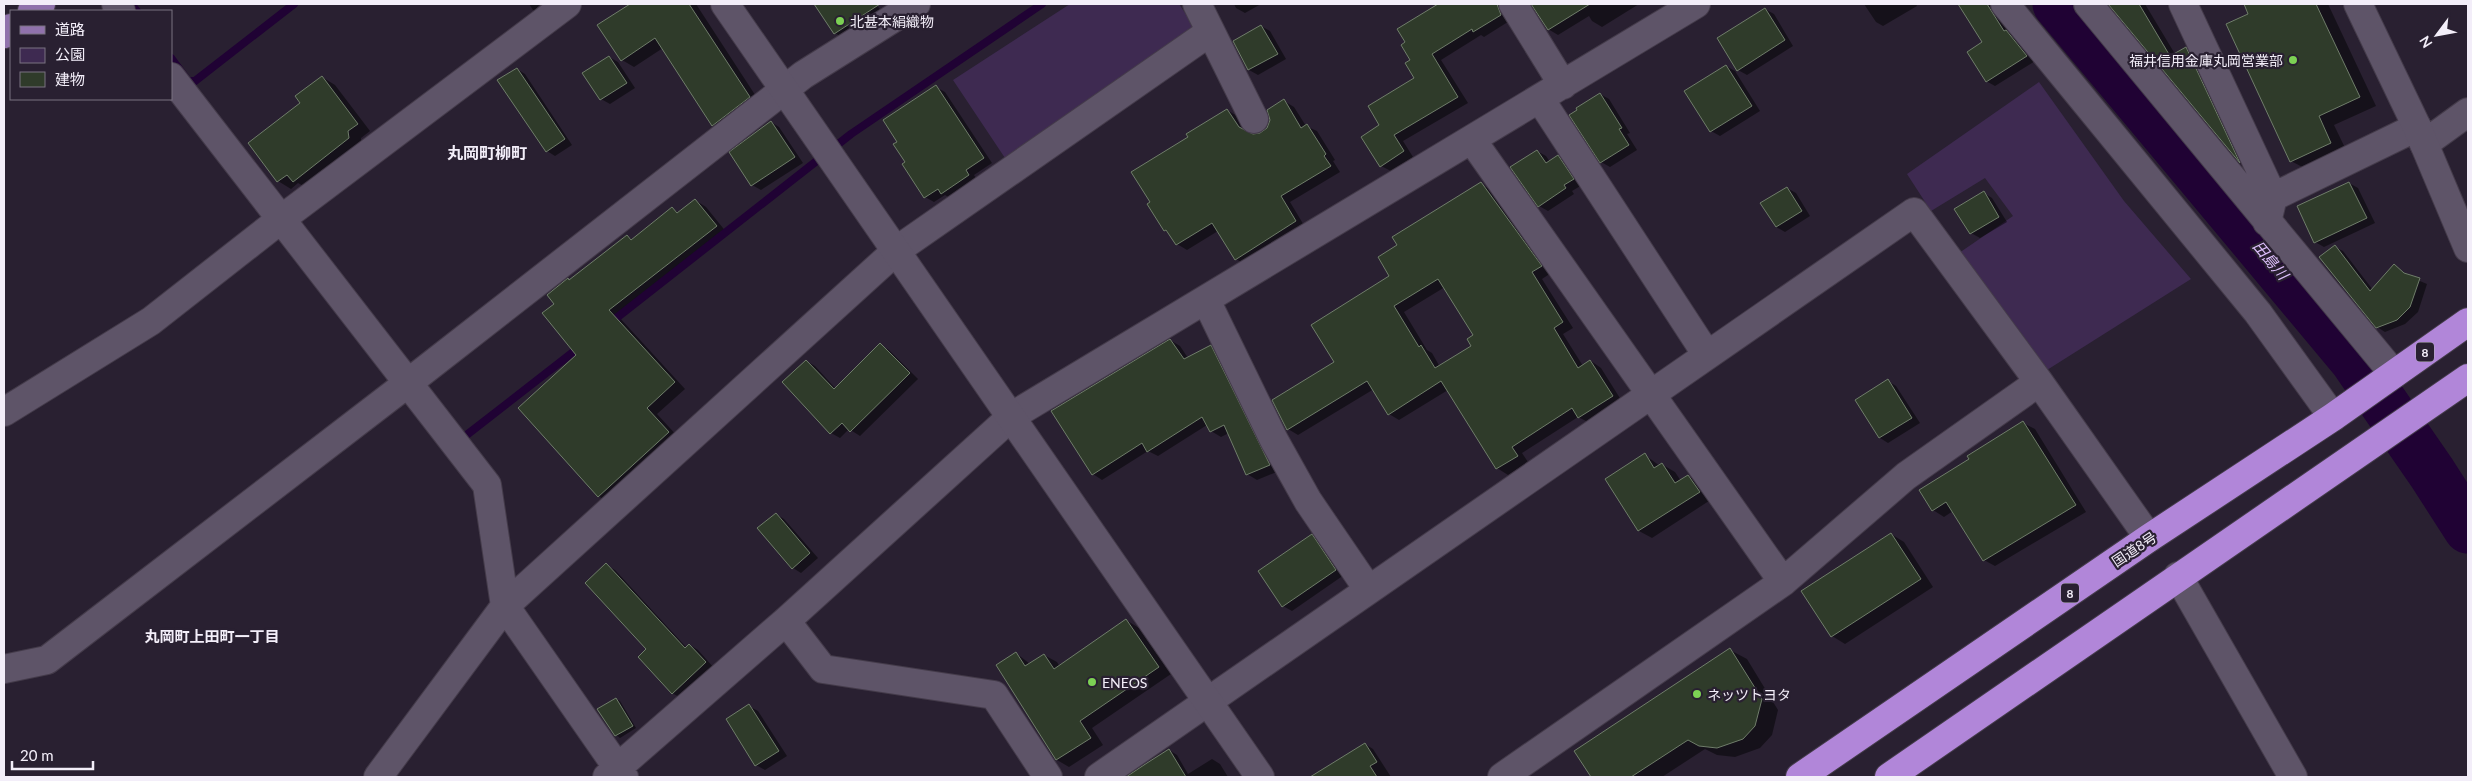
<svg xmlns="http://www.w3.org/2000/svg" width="2472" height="781" viewBox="0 0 2472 781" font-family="Lato,'Noto Sans JP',sans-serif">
<rect width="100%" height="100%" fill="#292031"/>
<path fill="#3e2a51" d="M1070,4h109l14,21 -4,12 -184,121 -52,-78z
M2039,82l85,119 67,78 -144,91 -88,-117 54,-37 -28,-38 -54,33 -24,-37z"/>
<path fill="#0007" fill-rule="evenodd" d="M529,4h11l-4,5 8,-5h19l-18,12 -12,-6z
M632,4h64l65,100 -36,28 -12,-7 -50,-77 -29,19 -12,-7 -23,-34z
M816,4h60l9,12 -37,25 -13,-8z
M1234,4h27l-16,9 -9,-5z
M1441,4h68l2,16 -27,17 -3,-2 -40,25 27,43 -65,38 10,16 -22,14 -10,-5v-41l35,-47 -9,-35 -8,-13z
M1531,4h108l-37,23 -10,-6 -3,-5 -31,19 -10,-6z
M1864,4h52l1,2 -34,20 -7,-4z
M1970,4h22l19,30 24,27 -40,25 -9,-5 -2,-38 -22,-35z
M2110,4h35l30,50 11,-6 10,6 53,113 -8,-5z
M2245,4h83l48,102 -42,19 13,27 -39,18 -17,-9z
M1765,9l9,5 19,32 -46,29 -9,-5z
M1261,26l9,5 16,28 -28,16 -9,-5 -15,-29z
M609,57l9,5 17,26 -25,16 -9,-5z
M1726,66l9,5 25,40 -40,25 -9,-5z
M517,69l8,5 47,71 -17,11 -8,-5z
M322,77l13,8 35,46 -9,7v8l-54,42 -9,-5 -7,6 -13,-8 -28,-38 52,-40z
M936,87l9,5 47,71 -18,12 3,5 -27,18 -5,-3 -11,7 -9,-5z
M1600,94l9,5 21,34 -3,1 10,16 -27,17 -9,-5z
M1284,101l10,6 12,19 11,5 18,29 -2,1 7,11 -50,30 15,25 -59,38 -10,-6 -18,-28 -31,19 -10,-6 -7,-10 -5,-4 -14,-27 39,-66 37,-27 10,6 11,18 4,2 9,-2 7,-5z
M771,122l8,5 24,36 -42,27 -9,-5z
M1537,151l9,5 4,6 8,-5 9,5 15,23 -10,6 2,3 -26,17 -9,-5z
M2349,183l9,5 17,35 -51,24 -9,-5z
M1481,184l10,6 60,83 -9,6 31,49 -10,6 20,32 8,-5 10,7 22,35 -33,20 -12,-6 -56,36 6,9 -20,13 -11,-7 -49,-78 -49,30 -10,-6 -15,-25 -76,46 -10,-6 48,-67 55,-85 8,-31zM1445,287l30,48 -2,11 -33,21 -8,-14 -5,-3 -23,-38z
M1787,188l9,5 14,23 -25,16 -9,-5z
M1984,193l8,5 15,24 -27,16 -9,-5 -15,-23z
M695,200l11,7 21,26 -108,84 66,72 -28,25 23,25 -71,63 -11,-6 -21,-140 -22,-52 15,-23 57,-45 6,4 39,-31 8,4z
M2335,247l8,4 30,39 21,-24 14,10 19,8 -9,28 -13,12 -20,8 -8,-5z
M1170,340l10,6 8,12 23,-11 9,5 59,119 -22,9 -10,-6 -18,-41 -8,4 -10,-6 -4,-6 -49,31 -10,-5 -46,29 -9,-6z
M880,345l9,5 29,29 -58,57 -11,-7 -9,9 -9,-5 -25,-72 9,5 21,23z
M1888,381l8,5 24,37 -32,20 -8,-5z
M2023,423l12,6 51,83 -91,54 -11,-6 -31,-49 -9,6 -11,-7 38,-51z
M1645,455l15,11 3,-1 12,7 6,9 7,-5 13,8 11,15 -60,39 -13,-7 -33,-52z
M776,514l8,5 34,39 -17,15 -8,-5z
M1891,534l13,8 29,45 -88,57 -13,-8z
M1312,536l9,5 23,34 -52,36 -9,-5z
M606,565l9,5 72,78 3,-3 8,5 16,18 -33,30 -9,-5z
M1126,620l13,8 32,46 -79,54 11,17 -34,22 -12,-7 -41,-107 14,11 14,-9 13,7 3,5z
M1730,650l17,9 31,51 -6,25 -12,13 -25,9 -18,-2 -12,-6 -43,28h-69l-17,-26z
M616,699l4,2 16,27 -16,10 -4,-3z
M749,706l9,5 29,45 -22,14 -9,-5 -29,-46z
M1365,744l8,5 18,28h-68l-3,-4z
M1169,750l8,5 11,19 24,-15 8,5 8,13h-96l-1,-1z"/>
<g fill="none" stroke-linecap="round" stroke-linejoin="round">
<path stroke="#200234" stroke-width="8" d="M131,4l6,7
M171,58l17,23h7l99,-77
M610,323l241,-189 191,-130
M464,437l117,-91"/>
<path stroke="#200234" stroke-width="49" d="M2057,4l297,356 78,113 36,56"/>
</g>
<path fill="#2f3b2a" stroke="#6f7d6a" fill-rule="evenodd" d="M630,4h59l61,93 -38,29 -57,-88 -34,23 -24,-36z
M814,4h66l-46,30z
M1438,4h59l4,11 -28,17 -1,-3 -40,25 26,43 -64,38 10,16 -24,16 -19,-30 18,-12 -11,-19 46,-28 -9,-15 5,-3 -9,-15 4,-3 -8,-13z
M1531,4h59l-42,26z
M1958,4h29l17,27 2,-1 21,26 -41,26 -19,-30 15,-10z
M2108,4h31l31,52 16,-9 54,116z
M2244,4h72l44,93 -41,19 12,27 -41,19 -64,-138 22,-10z
M1765,8l20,32 -48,31 -20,-33z
M1261,25l17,29 -30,16 -15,-29z
M609,56l18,27 -27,17 -18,-27z
M1726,65l26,41 -42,26 -26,-41z
M517,68l48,71 -19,13 -49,-72z
M322,76l36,48 -10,7 1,7 -56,44 -6,-7 -10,7 -29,-39 52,-40 -5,-7z
M936,85l48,73 -18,12 3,5 -28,19 -3,-5 -14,9 -22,-34 3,-2 -12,-18 4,-2 -14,-22z
M1600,93l22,35 -3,1 10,16 -29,18 -31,-48 8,-5 -1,-2z
M1284,99l17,29 6,-4 19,30 -2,2 7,10 -50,30 15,25 -61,39 -23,-37 -36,22 -10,-15 -2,1 -17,-27 3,-2 -19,-30 57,-35 -2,-3 41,-25 12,18 14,7 7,-1 7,-5 3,-8 -3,-10z
M771,121l24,36 -44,29 -22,-34z
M1537,150l9,13 12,-8 16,24 -10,6 2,3 -28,19 -28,-40z
M1481,182l61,84 -10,6 31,50 -9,6 24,40 12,-8 23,36 -35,22 -6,-10 -60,39 6,9 -22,13 -55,-88 -53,34 -21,-34 -80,49 -15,-30 62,-38 -23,-37 78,-49 -11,-19 19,-12 -5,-8zM1438,279l35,56 -6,4 4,7 -36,22 -14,-23 -2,2 -25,-41z
M2349,182l18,36 -53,25 -17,-37z
M1787,187l15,24 -26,16 -16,-24z
M1984,191l15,26 -29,17 -16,-25z
M695,199l22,27 -108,84 66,72 -28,26 22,24 -71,65 -80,-89 58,-53 -34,-42 12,-9 -7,-9 21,-17 1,2 58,-45 4,5 41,-33 5,6z
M2335,245l35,46 24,-27 10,9 16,5 -10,29 -13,13 -21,8 -57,-71z
M1170,339l14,20 27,-14 59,120 -24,10 -22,-50 -14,7 -8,-15 -55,35 -5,-9 -50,32 -41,-64z
M880,343l30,30 -60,59 -8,-9 -12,11 -48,-52 24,-22 28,29z
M1888,379l24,39 -33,20 -24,-38z
M2023,421l53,84 -93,56 -37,-59 -14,9 -13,-21 50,-31 -2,-3z
M1645,453l9,15 8,-5 13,20 13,-8 12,17 -62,39 -33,-52z
M776,513l34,40 -18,16 -35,-41z
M1891,533l30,46 -90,58 -30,-46z
M1312,534l24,36 -54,37 -24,-36z
M606,563l79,85 4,-4 17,18 -34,32 -34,-37 8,-8 -61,-66z
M1126,619l33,48 -79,54 11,17 -35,22 -60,-95 20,-13 9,14 19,-12 10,15z
M1730,648l32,51 -7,27 -12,13 -26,9 -18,-2 -11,-6 -57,37h-40l-17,-26z
M616,698l17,28 -18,10 -18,-27z
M749,704l30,47 -24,15 -29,-47z
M1365,743l12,19 -7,4 7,11h-67z
M1169,749l17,28h-60l21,-14z"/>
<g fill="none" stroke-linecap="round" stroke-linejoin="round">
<g stroke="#443b4a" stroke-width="30">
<path id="street" d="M116,4l5,7
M1197,4l57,115
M1513,4l50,81
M2005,4l253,309 75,104
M2088,4l306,370
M2183,4l90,193 -6,25
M171,77l316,408 18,121 119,171
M1540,99l167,256
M1472,140l311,442
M2424,144l44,-32
M2273,197l144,-70
M1206,300l68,140 34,61 60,88
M4,412l147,-91 129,-101 287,-216
M2178,576l115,201
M786,621l37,48 171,26 54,82
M4,669l43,-9 361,-277 395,-308 113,-71
M378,777l127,-171 392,-356 313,-218
M607,777l179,-156 226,-205 684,-412
M1099,777l815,-565 125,170 110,156
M1502,777l281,-195 123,-106 133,-94"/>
</g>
<g stroke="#443b4a" stroke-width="30">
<path id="secondary" d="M725,4l535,773
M2358,4l59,123 51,121"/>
</g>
<g stroke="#443b4a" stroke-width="30">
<path id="primary" d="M32,11l9,-7
M4,34l7,-6"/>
</g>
<g stroke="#443b4a" stroke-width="30">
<path id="highway" d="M1800,777l349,-239 184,-121 135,-95
M1889,777l579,-399"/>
</g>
<use href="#street" stroke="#5e5468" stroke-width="28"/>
<use href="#secondary" stroke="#5e5468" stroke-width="28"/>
<use href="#primary" stroke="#9072ac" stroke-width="28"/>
<use href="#highway" stroke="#b186d9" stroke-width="28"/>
</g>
<g fill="#7cd154" stroke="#292031" stroke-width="2">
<circle cx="840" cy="21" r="5"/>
<circle cx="2293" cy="60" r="5"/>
<circle cx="1092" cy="682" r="5"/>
<circle cx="1697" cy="694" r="5"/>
</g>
<g text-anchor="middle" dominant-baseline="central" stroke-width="4.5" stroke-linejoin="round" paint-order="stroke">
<g fill="#292031" stroke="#b6b0bd" stroke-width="1">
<rect x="2416" y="342.5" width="18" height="19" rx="4"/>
<rect x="2061" y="583.5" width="18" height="19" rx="4"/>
</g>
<g font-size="12" font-weight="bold" fill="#f3eef9">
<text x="2425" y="352">8</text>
<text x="2070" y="593">8</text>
</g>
<g font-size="14" fill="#f3eef9" stroke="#292031" text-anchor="start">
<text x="850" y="21">北甚本絹織物</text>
<text x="2283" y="60" text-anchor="end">福井信用金庫丸岡営業部</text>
<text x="1102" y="682">ENEOS</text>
<text x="1707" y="694">ネッツトヨタ</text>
</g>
<g font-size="14" fill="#f3eef9" stroke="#292031">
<text transform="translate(2134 549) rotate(-34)">国道8号</text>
</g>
<g font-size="15" font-style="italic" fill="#ddbffb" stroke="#292031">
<text transform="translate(2271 260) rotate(50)">田島川</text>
</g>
<g font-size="15" font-weight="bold" fill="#f3eef9" stroke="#292031">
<text x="212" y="636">丸岡町上田町一丁目</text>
</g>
<g font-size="16" font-weight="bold" fill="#f3eef9" stroke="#292031">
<text x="487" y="152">丸岡町柳町</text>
</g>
</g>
<rect width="2472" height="781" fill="none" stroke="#f3eef9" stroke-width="10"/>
<rect x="10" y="10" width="162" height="90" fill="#292031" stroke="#7a7281"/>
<rect x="20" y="26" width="25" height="8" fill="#9072ac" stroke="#7a7281"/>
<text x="55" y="35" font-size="15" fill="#f3eef9">道路</text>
<rect x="20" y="48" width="25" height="15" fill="#3e2a51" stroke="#7a7281"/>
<text x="55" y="60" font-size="15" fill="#f3eef9">公園</text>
<rect x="20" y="72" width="25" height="15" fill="#2f3b2a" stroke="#7a7281"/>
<text x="55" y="85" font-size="15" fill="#f3eef9">建物</text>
<g transform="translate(2437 35) rotate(238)" stroke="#292031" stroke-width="4" paint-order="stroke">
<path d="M0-4L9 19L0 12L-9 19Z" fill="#f3eef9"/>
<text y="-8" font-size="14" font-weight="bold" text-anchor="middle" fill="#f3eef9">N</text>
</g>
<path d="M12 761v8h81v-8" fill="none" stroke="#f3eef9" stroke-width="2.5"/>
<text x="20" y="761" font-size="15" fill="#f3eef9" stroke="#292031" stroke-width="4" paint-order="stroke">20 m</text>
</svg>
